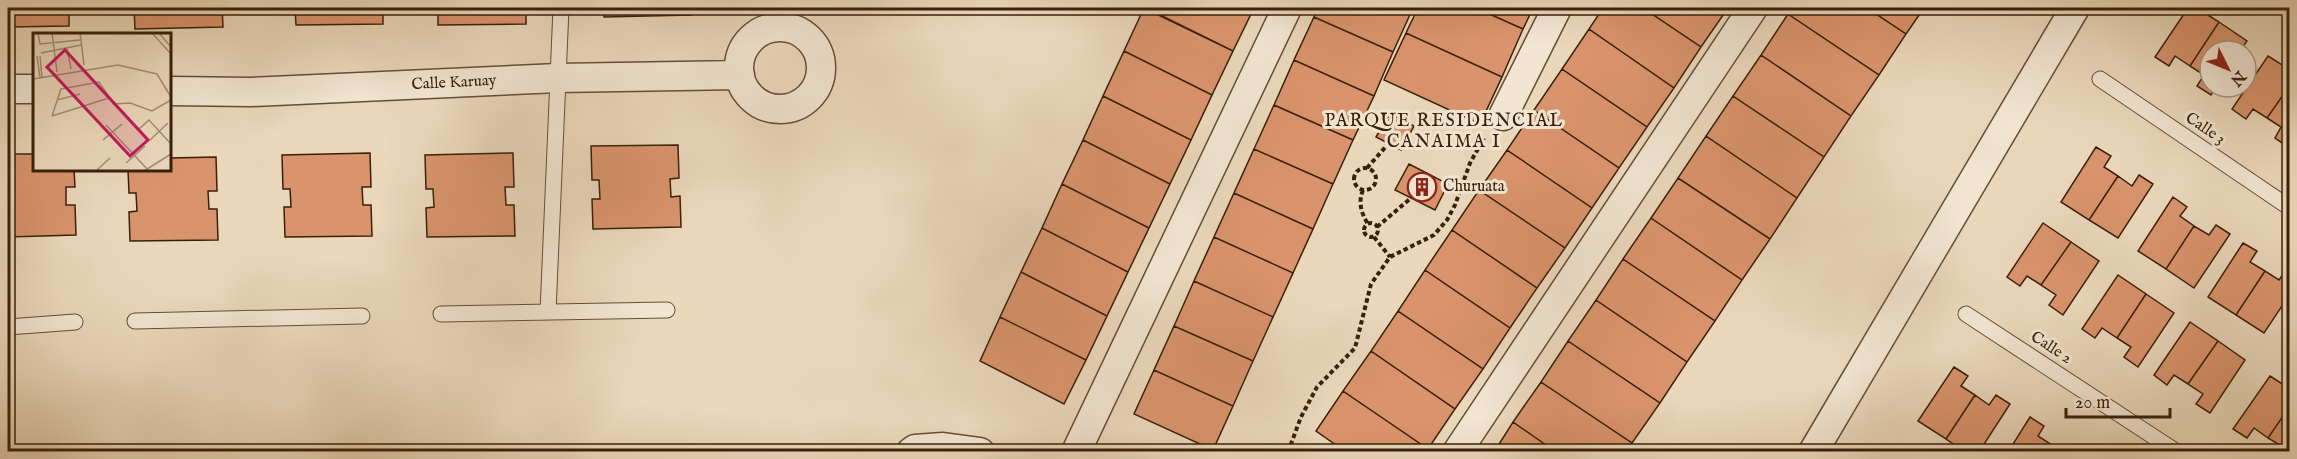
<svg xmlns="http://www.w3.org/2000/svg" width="2297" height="459" viewBox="0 0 2297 459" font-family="'IM FELL English',serif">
<rect width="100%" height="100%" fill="#ebd8bb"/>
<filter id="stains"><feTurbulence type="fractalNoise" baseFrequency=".00333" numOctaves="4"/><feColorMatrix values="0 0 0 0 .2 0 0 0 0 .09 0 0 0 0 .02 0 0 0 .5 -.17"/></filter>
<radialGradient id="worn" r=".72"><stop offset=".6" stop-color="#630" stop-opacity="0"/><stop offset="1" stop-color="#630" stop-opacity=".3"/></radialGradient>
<path fill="#da946d" stroke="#382009" stroke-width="1.5" d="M8,8h61v18l-61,1z
M134,8h88l1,19 -88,2z
M295,8h88v16l-87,1z
M438,8h88v16l-88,1z
M604,8h88v7l-88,2z
M1144,8l89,43 -21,44 -88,-44z
M1146,8h108l-21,43z
M1318,8h95l-20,44 -79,-35z
M1418,8h58l47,21 -21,48 -96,-44z
M1476,8h57l-10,21z
M1603,8h40l58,39 -27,41 -85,-59z
M1643,8h85l-27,39z
M1792,8h75l39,26 -27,41 -91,-61z
M1867,8h57l-18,26z
M2188,8h9l22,14 -29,44 -15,-10 -6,10 -14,-9z
M1788,14l91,61 -28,41 -90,-61z
M1314,17l79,35 -19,44 -80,-36z
M2219,22l28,19 -7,10h-30v36h6l-5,8 -14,-9 7,-11 -14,-9z
M1589,29l85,59 -27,39 -85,-58z
M1406,33l96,44 -22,47 -96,-44z
M1124,51l88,44 -21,45 -88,-44z
M1761,55l90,61 -27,41 -91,-61z
M2268,56l22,14v15l-23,33 -14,-9 -7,10 -14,-10z
M1294,60l80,36 -21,44 -79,-35z
M1562,69l85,58 -28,41 -85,-58z
M2290,85v60l-2,2 -13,-9 6,-11 -14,-9z
M1103,96l88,44 -21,44 -87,-44z
M1733,96l91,61 -27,41 -91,-62z
M1274,105l79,35 -20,44 -79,-35z
M1534,110l85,58 -27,40 -85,-58z
M1390,113l24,13 -13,24 -25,-13z
M1706,136l91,62 -27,41 -92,-61z
M1083,140l87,44 -21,44 -87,-44z
M678,145l1,33 -9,1 1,18 9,-1 1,31 -88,2 -1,-30h8l-1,-19h-7l-1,-34z
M2096,147l15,9 -7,11 14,9 -29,44 -28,-18z
M1254,149l79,35 -20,45 -79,-36z
M1507,150l85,58 -27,40 -86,-58z
M370,153l1,34h-9l1,18h8l1,31 -87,1 -1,-30h7l-1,-18h-7l-1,-34z
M513,153l1,34h-9l1,18h8l1,31 -88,1 -1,-29 8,-1 -1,-18h-7l-1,-34z
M8,154h26v16h40l1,17h-9v18h9l1,30 -68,2z
M216,157l1,34h-9l1,18h8l1,31 -88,1 -1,-29 8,-1 -1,-18h-7l-1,-23h42v-12z
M1409,164l39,20 -13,26 -40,-20z
M2139,175l14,9 -35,54 -29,-18 29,-44 14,10z
M1678,178l92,61 -28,41 -91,-62z
M1062,184l87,44 -21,44 -86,-44z
M1479,190l86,58 -28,40 -85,-58z
M1234,193l79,36 -20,44 -79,-36z
M2173,197l14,10 -7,9 14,10 -28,43 -28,-18z
M1651,218l91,62 -27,41 -92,-62z
M2043,223l28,19 -30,43 -14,-9 -7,10 -13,-9z
M2216,225l14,9 -36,54 -28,-19 28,-43 15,9z
M1042,228l86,44 -21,44 -86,-44z
M1452,230l85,58 -27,40 -85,-58z
M1214,237l79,36 -20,44 -79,-36z
M2071,242l28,19 -36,54 -14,-10 7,-10 -15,-10z
M2243,243l14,8 -7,11 15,9 -29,44 -28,-18z
M1623,259l92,62 -28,41 -91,-62z
M1425,270l85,58 -27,41 -85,-58z
M2286,270l4,3v21l-26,39 -28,-18 29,-44 14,9z
M1021,272l86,44 -21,44 -86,-43z
M2118,275l28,19 -29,44 -15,-10 -7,10 -13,-9z
M1194,281l79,36 -20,44 -79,-35z
M2146,294l28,19 -36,54 -14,-10 7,-10 -14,-9z
M1596,300l91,62 -27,41 -92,-62z
M1398,311l85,58 -28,40 -84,-58z
M1000,317l86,43 -22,44 -84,-43z
M2190,322l28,19 -30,43 -14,-9 -7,10 -13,-10z
M1174,326l79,35 -20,45 -79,-36z
M1568,341l92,62 -28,40 -91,-61z
M2218,341l27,19 -35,53 -14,-9 7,-10 -15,-10z
M1371,351l84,58 -27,40 -85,-58z
M1954,367l14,9 -7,10 14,9 -29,44 -28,-18z
M1154,370l79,36 -20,44 -79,-36z
M2270,376l20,13v17l-22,32 -14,-10 -7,10 -14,-9z
M1541,382l91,61 -5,9h-71l-43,-30z
M1343,391l85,58 -1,3h-81l-30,-21z
M1975,395l14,10 7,-10 14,9 -31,48h-14l-19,-13z
M2290,406v46h-10l3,-5 -15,-9z
M2030,417l14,9 -6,10 14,9 -4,7h-40z
M1513,422l43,30h-62z"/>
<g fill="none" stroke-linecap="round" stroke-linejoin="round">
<g stroke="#654e36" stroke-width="17">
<path id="lane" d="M2100,79l190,129
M548,312l13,-304
M441,314l226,-4
M1966,314l211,138
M135,321l227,-5
M8,327l67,-5"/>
</g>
<g stroke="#654e36" stroke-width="31">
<path id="street" d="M739 68a41 41 0 1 1 82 0a41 41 0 1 1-82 0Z
M8,89h26
M170,91l81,1 307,-14 182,-3
M1503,116l54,-108
M911,452l4,-3 28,-2 37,5
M1076,452l211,-444
M1457,452l296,-444
M1813,452l262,-444"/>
</g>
<path stroke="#382009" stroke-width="4" stroke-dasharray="4.5 3" stroke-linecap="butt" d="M1367,168l22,-25
M1354 179a11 11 0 1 1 22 0a11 11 0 1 1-22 0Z
M1363,190c-5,12 -2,23 5,34
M1364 230a7 7 0 1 1 14 0a7 7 0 1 1-14 0Z
M1377,227l34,-29
M1374,237l16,20
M1288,452l13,-35 16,-30 38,-39 16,-64 19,-27 44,-22 13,-15 8,-15 15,-42 14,-25"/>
<use href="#lane" stroke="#f2e6d3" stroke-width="15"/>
<use href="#street" stroke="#f2e6d3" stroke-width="28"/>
</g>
<defs>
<g id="building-ring" transform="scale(1.5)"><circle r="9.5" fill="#f2e6d3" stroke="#8f2418" stroke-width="1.5"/><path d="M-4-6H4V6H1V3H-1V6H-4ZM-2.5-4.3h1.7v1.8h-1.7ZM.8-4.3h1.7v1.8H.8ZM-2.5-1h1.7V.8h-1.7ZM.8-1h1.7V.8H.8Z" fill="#8f2418"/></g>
</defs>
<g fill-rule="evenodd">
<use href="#building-ring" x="1422" y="187"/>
</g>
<g text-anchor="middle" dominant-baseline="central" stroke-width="6" stroke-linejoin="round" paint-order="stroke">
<g font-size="16" fill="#382009" stroke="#f2e6d3">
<text transform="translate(454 83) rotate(-3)">Calle Karuay</text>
<text transform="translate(2205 129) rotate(34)">Calle 3</text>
<text transform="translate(2051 348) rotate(33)">Calle 2</text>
</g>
<g font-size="16" fill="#382009" stroke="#f2e6d3" text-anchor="start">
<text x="1443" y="187">Churuata</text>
</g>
<g font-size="18" letter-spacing="1.5" fill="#382009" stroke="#f2e6d3">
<text x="1444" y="121">PARQUE RESIDENCIAL<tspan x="1444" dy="21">CANAIMA I</tspan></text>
</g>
</g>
<g transform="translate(33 33)">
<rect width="138" height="138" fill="#ebd8bb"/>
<path fill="none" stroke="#a38e74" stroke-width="1.5" d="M5,0l2,11 40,-4M19,0l5,39M47,0l4,32M119,0l19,21M126,0l12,14M34,15l4,21M8,20l40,-8M4,23l3,22M7,23l2,22M0,46l85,-14 39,9 14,23M24,67l23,-6M97,70l22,8 19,-11M19,83l9,-27 38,-7 15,22 16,-1M19,83l57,-18M73,92l43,46M106,96l10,-9 22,24M70,107l19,-16M117,107l18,-17M93,130l19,-17M63,138l14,-13M111,138l27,-17"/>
<path fill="#c2185b" fill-opacity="0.15" stroke="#c2185b" stroke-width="3" d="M32,17l83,90 -18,16 -83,-89z"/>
<rect width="138" height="138" fill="none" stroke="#382009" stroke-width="3"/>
</g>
<rect width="2297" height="459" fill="none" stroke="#ebd8bb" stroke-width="30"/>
<rect x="9" y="9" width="2279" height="441" fill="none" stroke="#382009" stroke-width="3"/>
<rect x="15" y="15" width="2267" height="429" fill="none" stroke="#382009" stroke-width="1.5"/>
<g transform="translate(2228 69) rotate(133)"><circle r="28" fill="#f2e6d3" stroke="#a89782" stroke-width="1.5"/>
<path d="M0-4.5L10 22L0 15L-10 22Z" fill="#8f2418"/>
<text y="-9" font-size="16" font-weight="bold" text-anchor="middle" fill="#382009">N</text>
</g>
<path d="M2066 408v9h104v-9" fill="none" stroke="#382009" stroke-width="3"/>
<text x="2075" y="408" font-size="18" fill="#382009" stroke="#f2e6d3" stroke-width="4.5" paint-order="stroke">20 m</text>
<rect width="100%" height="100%" filter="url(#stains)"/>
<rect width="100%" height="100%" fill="url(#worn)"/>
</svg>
